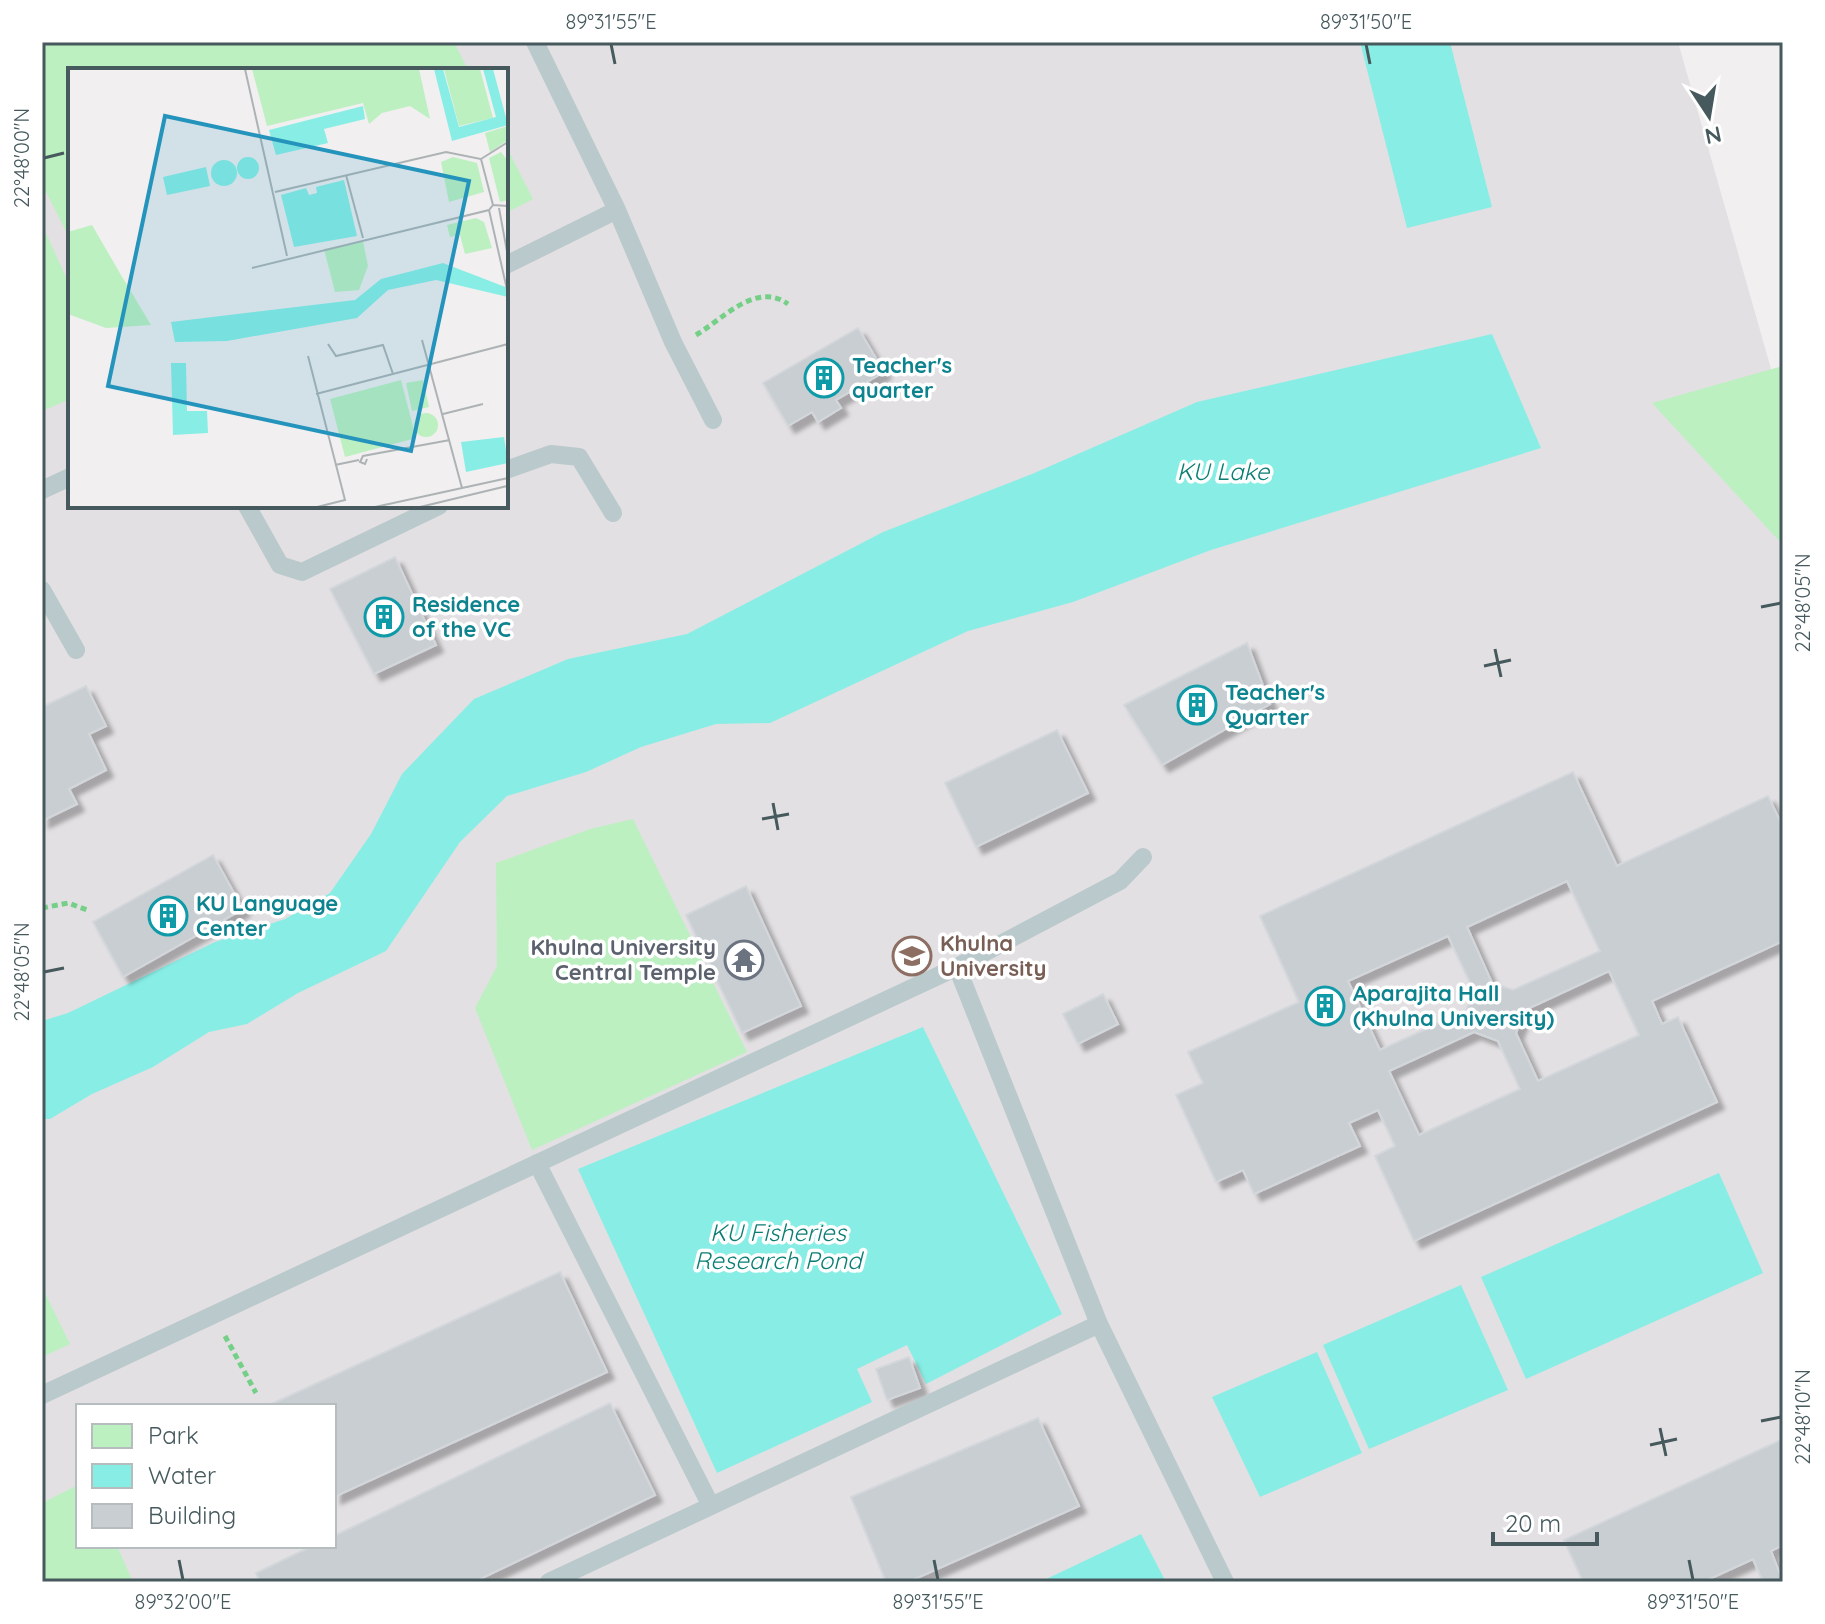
<svg xmlns="http://www.w3.org/2000/svg" width="1825" height="1624" viewBox="0 0 1825 1624" font-family="Quicksand,sans-serif">
<defs>
<filter id="shadow"><feDropShadow dx="7" dy="7" stdDeviation="2" flood-color="#0004"/></filter>
</defs>
<rect width="100%" height="100%" fill="#f1eff0"/>
<path fill="#e2e0e2" fill-rule="evenodd" d="M42,42h1636l105,369v1171h-1741zM70,70h436v436h-436zM78,1406h256v140h-256z"/>
<path fill="#bcf0c1" d="M55,42h399l14,28h-398v169l-28,-55v-136z
M506,146l27,53 -27,14z
M45,231l25,55v113l-28,12v-178z
M1783,366v179l-131,-142z
M633,819l114,233 -215,98 -57,-142 22,-42 -1,-103 94,-34z
M42,1287l28,57 -28,13z
M78,1485v61h39l16,36h-91v-79z"/>
<path fill="#88eee5" d="M1360,42h90l42,165 -85,21z
M1492,334l49,114 -330,102 -138,52 -105,29 -198,92 -54,1 -75,23 -55,25 -79,24 -47,46 -74,109 -88,42 -51,31 -38,8 -56,35 -61,27 -42,25h-8v-98l26,-8 147,-71 70,-23 45,-26 41,-59 31,-60 72,-75 94,-40 119,-25 196,-102 149,-58 165,-72z
M923,1027l139,287 -136,70 -19,-39 -50,24 15,33 -155,71 -139,-304z
M1719,1173l44,100 -237,106 -45,-102z
M1461,1285l47,105 -139,59 -46,-104z
M1317,1352l45,101 -102,44 -48,-100z
M1141,1534l25,48h-126z"/>
<path fill="#c9ced2" stroke="#d3d7db" stroke-width="2" fill-rule="evenodd" filter="url(#shadow)" d="M858,328l26,44 -48,28 5,8 -23,14 -6,-10 -24,14 -25,-43z
M395,557l41,88 -62,29 -44,-85z
M1247,643l23,61 -108,61 -38,-60z
M86,686l20,40 -17,8 17,36 -37,19 8,15 -35,17v-114z
M1057,730l31,63 -112,54 -31,-64z
M1573,772l44,94 151,-70 15,31v114l-131,60 10,23 16,-7 39,85 -303,139 -39,-85 20,-10 -17,-36 -29,13 11,23 -106,48 -11,-24 -27,12 -40,-87 27,-12 -15,-31 111,-50 -39,-86zM1567,881l33,70 -87,39 -21,-7 -25,-56zM1448,936l26,55 -8,20 -86,39 -32,-69zM1609,971l30,64 -101,46 -22,-48 9,-23zM1474,1032l24,9 22,48 -101,46 -30,-64z
M213,855l30,54 -120,68 -30,-55z
M746,886l55,120 -59,27 -56,-118z
M1103,994l15,30 -40,20 -15,-30z
M560,1272l47,100 -273,125v-91h-67z
M909,1357l11,31 -33,12 -11,-31z
M610,1403l45,92 -181,87h-214l-4,-9 56,-27h22v-10z
M1038,1418l41,88 -171,76h-22l-35,-85z
M1783,1439v106l-12,6 12,31h-20l-10,-23 -50,23h-120l-19,-42z"/>
<g fill="none" stroke-linecap="round" stroke-linejoin="round">
<path stroke="#74cf87" stroke-width="5" stroke-dasharray="6 4" stroke-linecap="butt" d="M696,335c27,-16 60,-54 92,-31
M42,908l26,-5 22,8
M225,1336l31,57"/>
<path stroke="#bac9cc" stroke-width="18" d="M535,42l82,168 56,132 40,78
M506,265l111,-55
M506,470l45,-16 28,3 34,56
M42,490l28,-13
M247,506l33,59 22,7 137,-66
M42,590l34,60
M957,967l142,357 126,258
M537,1163l174,343
M42,1395l915,-428 163,-86 23,-24
M549,1582l550,-258"/>
</g>
<path fill="none" stroke="#46595d" stroke-width="3" d="M611,44l4,20M1366,44l4,20M44,158l20,-5M1761,607l20,-4M1495,649l6,28M1484,666l27,-6M773,803l5,27M762,819l27,-5M44,972l20,-4M1761,1421l20,-4M1660,1428l6,28M1650,1445l27,-6M179,1560l4,20M934,1560l4,20M1689,1560l4,20"/>
<defs>
<g id="building-ring" transform="scale(2)"><circle r="9.5" fill="#fff" stroke="#0f9aa8" stroke-width="1.5"/><path d="M-4-6H4V6H1V3H-1V6H-4ZM-2.5-4.3h1.7v1.8h-1.7ZM.8-4.3h1.7v1.8H.8ZM-2.5-1h1.7V.8h-1.7ZM.8-1h1.7V.8H.8Z" fill="#0f9aa8"/></g>
<g id="university-ring" transform="scale(2)"><circle r="9.5" fill="#fff" stroke="#8d6e63" stroke-width="1.5"/><path d="M0-5L7-2L0 1L-7-2ZM-4 1L0 2.5L4 1V4Q0 6-4 4Z" fill="#8d6e63"/></g>
<g id="temple-ring" transform="scale(2)"><circle r="9.5" fill="#fff" stroke="#6b7280" stroke-width="1.5"/><path d="M0-6L5-2H3V0L6.5 2.5H4V6H1.5V3h-3V6H-4V2.5H-6.5L-3 0V-2H-5Z" fill="#6b7280"/></g>
</defs>
<g fill-rule="evenodd">
<use href="#building-ring" x="824" y="378"/>
<use href="#building-ring" x="384" y="617"/>
<use href="#building-ring" x="1197" y="705"/>
<use href="#building-ring" x="168" y="916"/>
<use href="#university-ring" x="912" y="956"/>
<use href="#temple-ring" x="744" y="960"/>
<use href="#building-ring" x="1325" y="1006"/>
</g>
<g text-anchor="middle" dominant-baseline="central" stroke-width="7" stroke-linejoin="round" paint-order="stroke">
<g font-size="22" font-weight="bold" fill="#0d838f" stroke="#fff" text-anchor="start">
<text x="852" y="365">Teacher's<tspan x="852" dy="25">quarter</tspan></text>
<text x="412" y="604">Residence<tspan x="412" dy="25">of the VC</tspan></text>
<text x="1225" y="692">Teacher's<tspan x="1225" dy="25">Quarter</tspan></text>
<text x="196" y="903">KU Language<tspan x="196" dy="25">Center</tspan></text>
<text x="1353" y="993">Aparajita Hall<tspan x="1353" dy="25">(Khulna University)</tspan></text>
</g>
<g font-size="22" font-weight="bold" fill="#785e54" stroke="#fff" text-anchor="start">
<text x="940" y="943">Khulna<tspan x="940" dy="25">University</tspan></text>
</g>
<g font-size="22" font-weight="bold" fill="#5b616d" stroke="#fff" text-anchor="end">
<text x="716" y="947">Khulna University<tspan x="716" dy="25">Central Temple</tspan></text>
</g>
<g font-size="24" font-style="italic" fill="#0b7e74" stroke="#fff">
<text x="1223" y="471">KU Lake</text>
<text x="778" y="1232">KU Fisheries<tspan x="778" dy="28">Research Pond</tspan></text>
</g>
</g>
<g transform="translate(68 68)">
<rect width="440" height="440" fill="#f1eff0"/>
<path d="M184,1h167l11,50 -20,-13 -28,7 -13,11 -6,-21 -96,23zM376,1h36l13,49 -34,8zM440,58v14l-18,12 -5,-19zM433,84l7,9v39l-8,2 -11,-44zM385,89l24,6 7,29 -35,10 -8,-40zM408,150l8,4 8,26 -27,6 -5,-19 -10,2 -3,-12zM24,157l29,50 30,50 -45,3 -38,-14v-82zM295,173l5,25 -9,24 -24,2 -11,-43zM333,312l15,58 -71,19 -15,-58zM355,312l6,27 -17,4 -6,-28zM346 357a12 12 0 1 1 24 0a12 12 0 1 1-24 0Z" fill="#bcf0c1"/>
<path d="M366,1h9l16,58 37,-10 -13,-48h10l15,56 -56,16zM295,38l2,13 -41,10 4,14 -52,12 -7,-25zM169 100a11 11 0 1 1 22 0a11 11 0 1 1-22 0ZM143 105a13 13 0 1 1 26 0a13 13 0 1 1-26 0ZM138,99l4,19 -43,9 -4,-18zM276,112l13,56 -63,11 -13,-52 25,-7 3,7 8,-2 -1,-6zM375,195l65,25v9l-72,-17 -48,10 -31,28 -130,23 -52,1 -4,-20 184,-22 26,-21zM103,295h15l1,48h20l1,22 -35,2zM436,369l4,26 -42,9 -5,-30z" fill="#88eee5"/>
<path fill="none" stroke="#adb3b5" stroke-width="2" d="M177,1l42,187M413,91l27,-17M278,107l17,63M207,124l171,-40 35,7 12,46M431,140l9,49M421,142l19,84M184,200l237,-58 4,-5 15,1M354,272l40,148M260,276l8,12 47,-11 10,29M240,288l37,144 -28,7M248,326l192,-50M375,346l40,-10M299,391l-2,5 -5,-2 3,-6 87,-16M267,397l24,-5M307,439l133,-29M352,439l87,-21"/>
<path fill="#2494bc" fill-opacity="0.15" stroke="#2494bc" stroke-width="4" d="M97,48l304,65 -58,270 -303,-65z"/>
<rect width="440" height="440" fill="none" stroke="#46595d" stroke-width="4"/>
</g>
<rect width="1825" height="1624" fill="none" stroke="#ffffff" stroke-width="88"/>
<rect x="76" y="1404" width="260" height="144" fill="#ffffff" stroke="#b5bdbe" stroke-width="2"/>
<rect x="92" y="1424" width="40" height="24" fill="#bcf0c1" stroke="#b5bdbe" stroke-width="2"/>
<text x="148" y="1444" font-size="24" fill="#46595d">Park</text>
<rect x="92" y="1464" width="40" height="24" fill="#88eee5" stroke="#b5bdbe" stroke-width="2"/>
<text x="148" y="1484" font-size="24" fill="#46595d">Water</text>
<rect x="92" y="1504" width="40" height="24" fill="#c9ced2" stroke="#b5bdbe" stroke-width="2"/>
<text x="148" y="1524" font-size="24" fill="#46595d">Building</text>
<g transform="translate(1709 116) rotate(168)" stroke="#ffffff" stroke-width="6" paint-order="stroke">
<path d="M0-6L14 30L0 20L-14 30Z" fill="#46595d"/>
<text y="-12" font-size="22" font-weight="bold" text-anchor="middle" fill="#46595d">N</text>
</g>
<path d="M1493 1532v12h104v-12" fill="none" stroke="#46595d" stroke-width="4"/>
<text x="1505" y="1532" font-size="24" fill="#46595d" stroke="#ffffff" stroke-width="6" paint-order="stroke">20 m</text>
<rect x="44" y="44" width="1737" height="1536" fill="none" stroke="#46595d" stroke-width="3"/>
<g font-size="20" text-anchor="middle" fill="#46595d">
<text x="611" y="29">89°31'55"E</text>
<text x="1366" y="29">89°31'50"E</text>
<text transform="translate(22 158) rotate(-90)" y="7">22°48'00"N</text>
<text transform="translate(1803 603) rotate(-90)" y="7">22°48'05"N</text>
<text transform="translate(22 972) rotate(-90)" y="7">22°48'05"N</text>
<text transform="translate(1803 1417) rotate(-90)" y="7">22°48'10"N</text>
<text x="183" y="1609">89°32'00"E</text>
<text x="938" y="1609">89°31'55"E</text>
<text x="1693" y="1609">89°31'50"E</text>
</g>
</svg>
